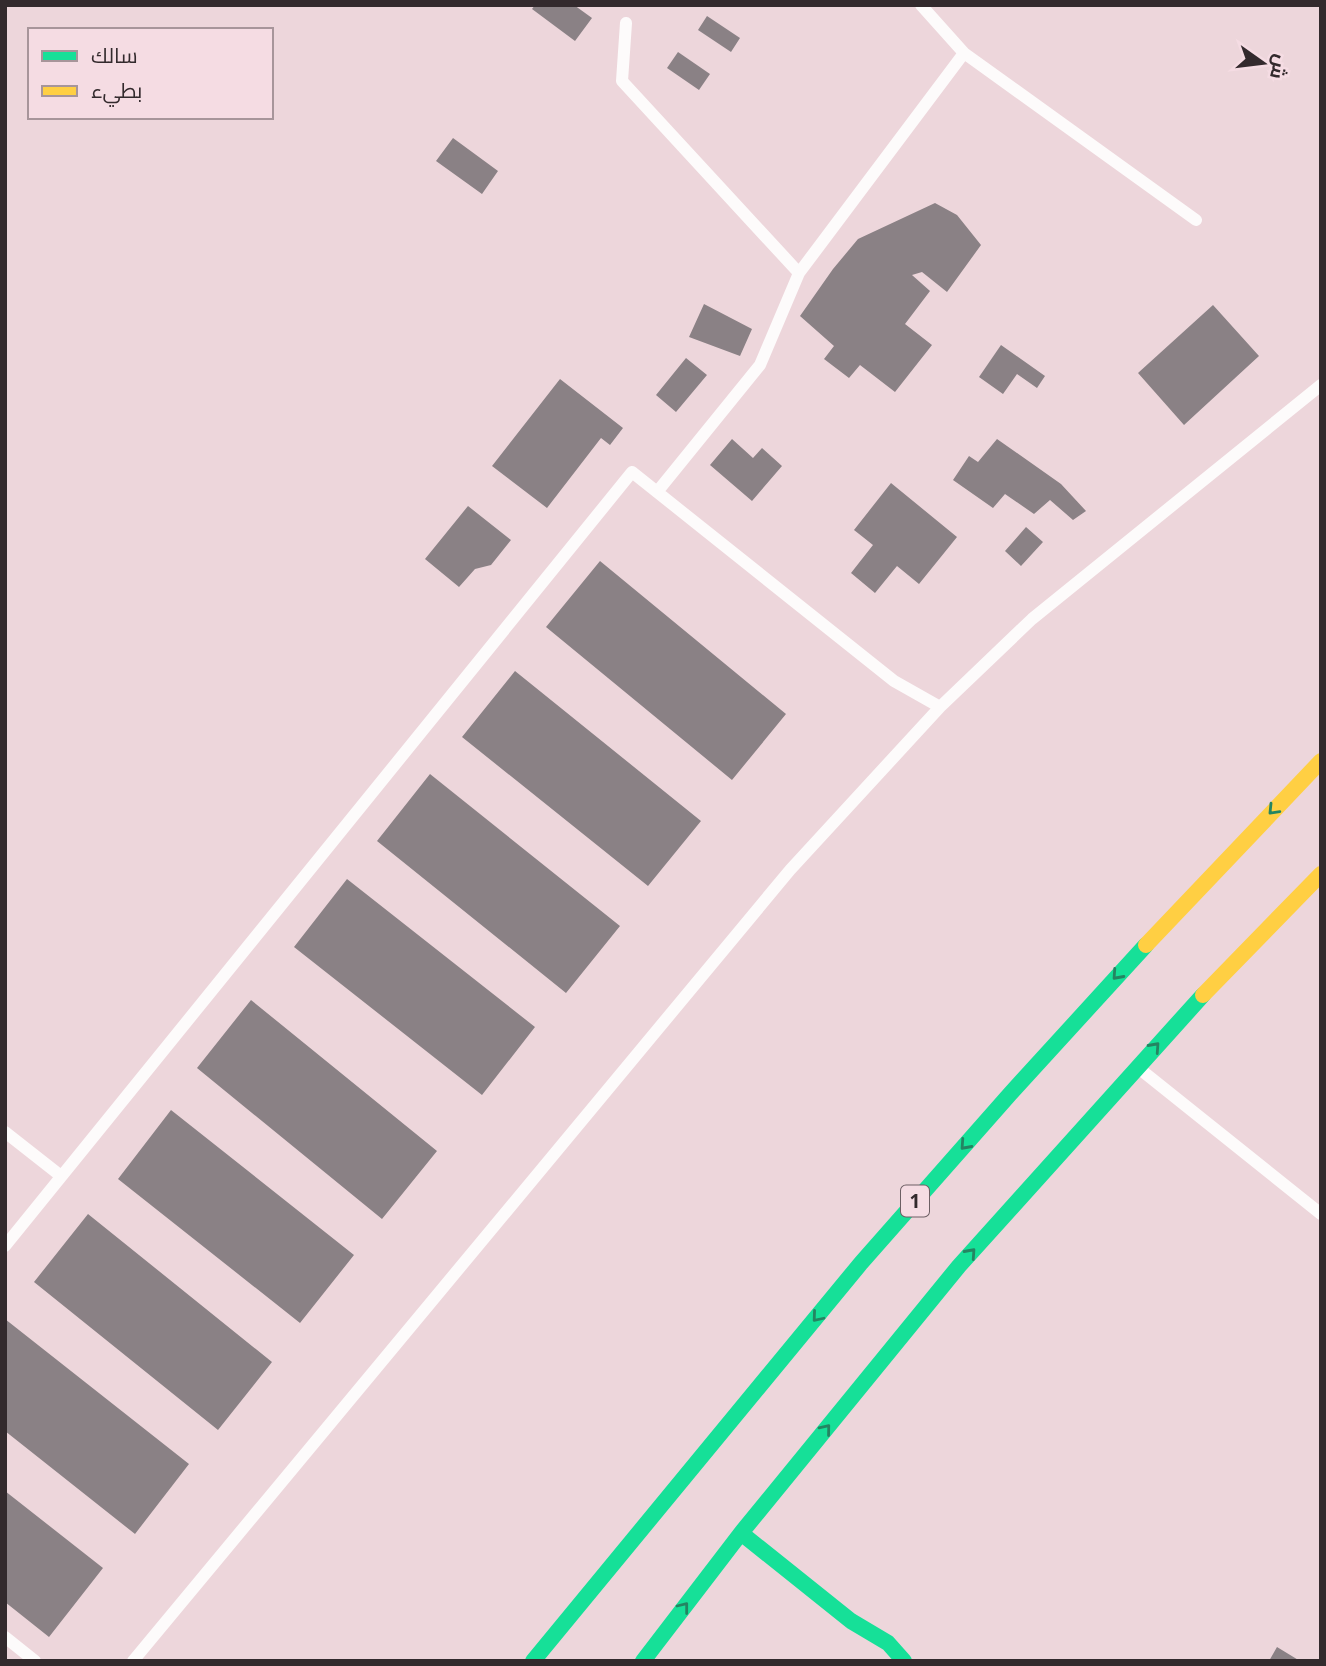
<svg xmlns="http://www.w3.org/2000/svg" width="1326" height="1666" viewBox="0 0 1326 1666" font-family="'Open Sans',Cairo,sans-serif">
<rect width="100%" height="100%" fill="#efe2e6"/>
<path fill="#edd6db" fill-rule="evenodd" d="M5,5h1316v1656h-1316zM30,30h241v87h-241z"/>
<path fill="#8a8185" d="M535,5h39l18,13 -17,23 -43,-32z
M707,16l33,22 -9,14 -33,-22z
M678,52l32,22 -11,16 -32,-22z
M453,138l45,33 -16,23 -46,-33z
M935,203l22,12 24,30 -34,47 -25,-20 -10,3 18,16 -25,33 27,21 -37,47 -35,-27 -11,13 -25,-19 10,-13 -34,-30 33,-47 25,-30z
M704,304l48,25 -12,27 -51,-19z
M1213,305l46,51 -75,69 -46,-52z
M1001,345l44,31 -8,12 -20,-14 -14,20 -24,-17z
M686,358l21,17 -31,37 -20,-17z
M560,379l63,49 -13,17 -9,-7 -54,70 -55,-42z
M732,439l21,19 9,-10 20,18 -30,35 -42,-36z
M997,439l64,45 25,27 -13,9 -23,-20 -16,14 -29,-20 -12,14 -40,-28 16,-24 9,6z
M891,483l66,54 -38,47 -22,-18 -22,27 -24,-20 22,-28 -19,-15z
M468,506l43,34 -20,25 -16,4 -16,18 -34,-28z
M1026,527l17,15 -22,24 -16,-15z
M600,561l186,153 -54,66 -186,-153z
M515,671l186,150 -53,65 -186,-149z
M430,774l190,152 -54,67 -189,-152z
M347,879l188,148 -53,68 -188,-148z
M251,1000l186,151 -55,68 -185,-151z
M171,1110l183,145 -54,68 -182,-144z
M88,1214l184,148 -54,68 -184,-148z
M5,1319l184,145 -54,70 -130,-103z
M5,1491l98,77 -54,69 -44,-35z
M1277,1647l23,14h-31z"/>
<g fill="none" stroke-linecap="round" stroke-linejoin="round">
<path stroke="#fdfbfb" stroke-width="12" d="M921,5l43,48 232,167
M626,23l-4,58 177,192
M657,492l103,-127 39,-92 165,-220
M1141,1070l180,144
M5,1132l56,44
M5,1246l627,-774 262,209 46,26
M5,1637l30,24
M133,1661l657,-791 150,-163 92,-88 289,-234"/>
<path stroke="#16e098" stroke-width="16" d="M741,1533l110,88 37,22 16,18
M533,1661l328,-398 149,-169 136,-149
M643,1661l98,-128 218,-267 244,-271"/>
<path stroke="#ffcf43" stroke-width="16" d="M1146,945l175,-184
M1203,995l118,-121"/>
</g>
<defs><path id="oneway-chevron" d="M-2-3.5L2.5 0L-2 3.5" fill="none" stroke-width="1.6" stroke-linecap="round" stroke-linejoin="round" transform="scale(1.75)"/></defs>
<g stroke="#248562">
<use href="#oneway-chevron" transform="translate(1273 810) rotate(134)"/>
<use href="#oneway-chevron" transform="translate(1117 975) rotate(132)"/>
<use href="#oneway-chevron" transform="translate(1155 1047) rotate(-48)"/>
<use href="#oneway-chevron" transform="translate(965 1145) rotate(132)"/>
<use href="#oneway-chevron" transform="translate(971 1253) rotate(-48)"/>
<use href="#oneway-chevron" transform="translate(817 1317) rotate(130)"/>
<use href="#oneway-chevron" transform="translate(826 1429) rotate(-51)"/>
<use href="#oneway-chevron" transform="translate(684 1607) rotate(-52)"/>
</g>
<g text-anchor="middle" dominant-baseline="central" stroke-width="7" stroke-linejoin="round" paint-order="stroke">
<rect fill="#f5dce3" stroke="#6d5f64" stroke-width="2" x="901" y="1185.5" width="28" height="31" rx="5"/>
<g font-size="19" font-weight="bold" fill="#332a2d">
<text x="915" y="1201">1</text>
</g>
</g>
<rect width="1326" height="1666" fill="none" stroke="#332a2d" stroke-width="14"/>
<rect x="28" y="28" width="245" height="91" fill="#f5dce3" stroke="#a7959a" stroke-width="2"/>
<rect x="42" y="51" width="35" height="10" fill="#16e098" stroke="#a7959a" stroke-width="2"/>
<text x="91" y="63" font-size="21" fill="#332a2d">سالك</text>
<rect x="42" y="86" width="35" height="10" fill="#ffcf43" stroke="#a7959a" stroke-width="2"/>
<text x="91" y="98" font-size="21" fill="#332a2d">بطيء</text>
<g transform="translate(1263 63) rotate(104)" stroke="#f5dce3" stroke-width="5" paint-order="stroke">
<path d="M0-5L12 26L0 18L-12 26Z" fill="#332a2d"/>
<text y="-10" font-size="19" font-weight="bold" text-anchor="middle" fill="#332a2d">ش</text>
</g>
</svg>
